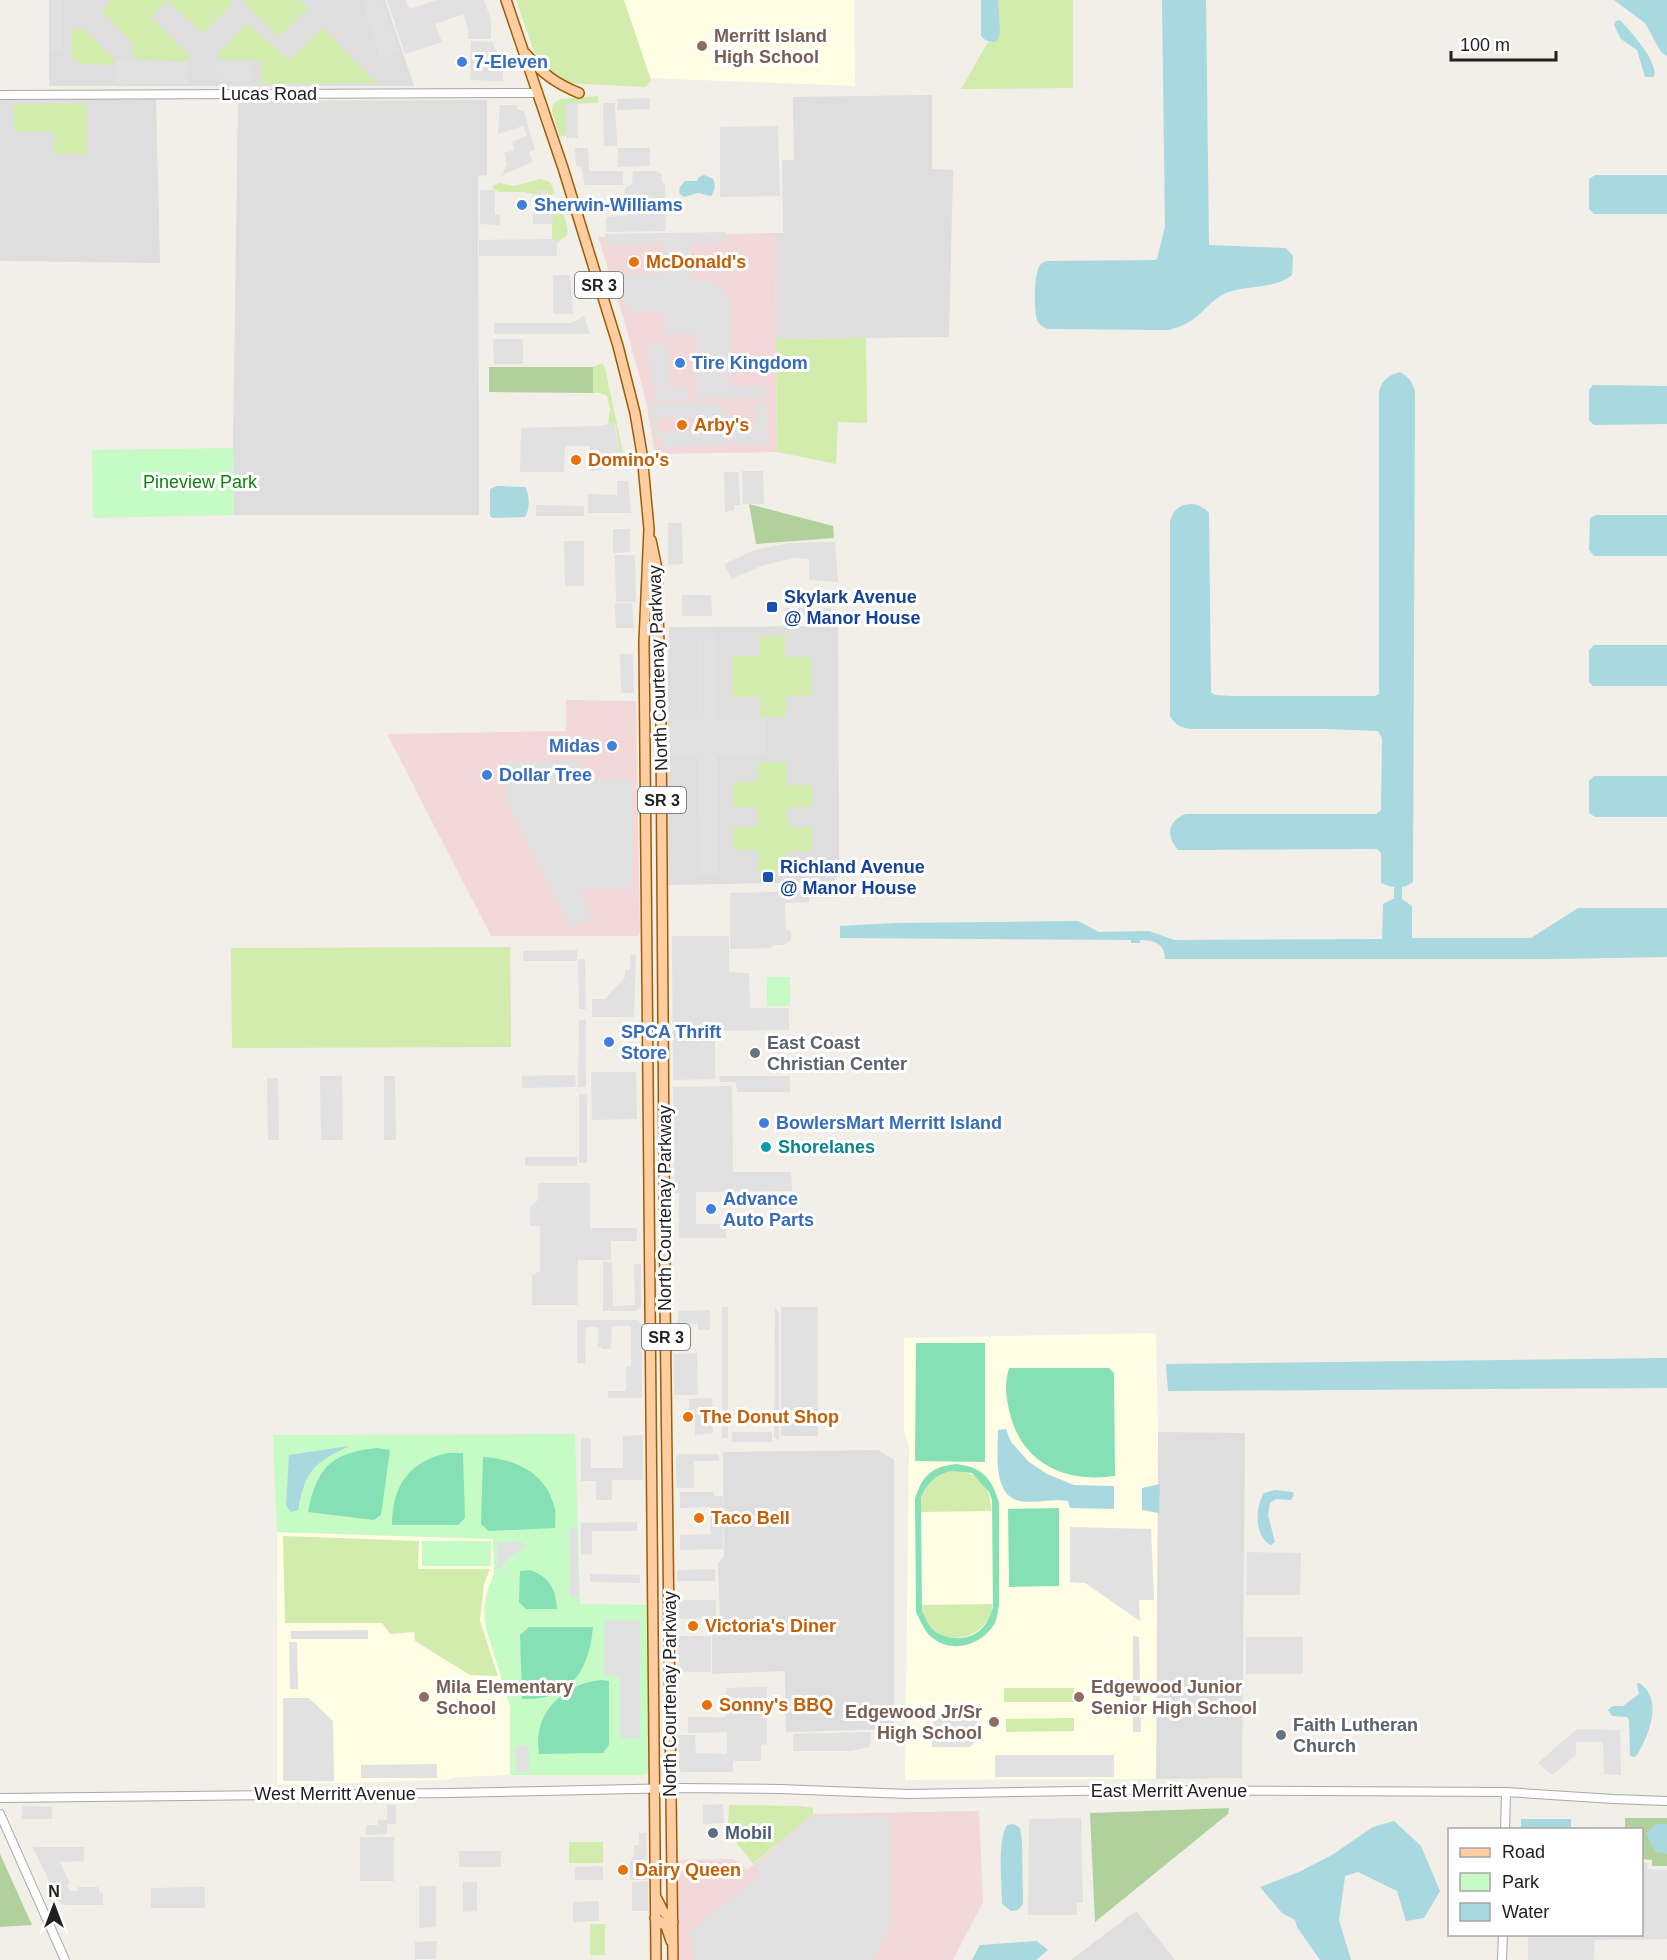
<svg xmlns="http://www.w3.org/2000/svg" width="1667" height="1960" viewBox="0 0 1667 1960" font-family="Arial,sans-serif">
<rect width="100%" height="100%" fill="#f2eee8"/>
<path fill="#dfdede" d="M49,0h336l29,86h-365z
M932,95v74l21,1 -4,167 -173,2 -1,-106h8l-1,-73h12l-1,-63z
M0,99h156l4,164 -160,-2z
M487,100v75l-9,1 1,339h-245l-1,-67 5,-347z
M838,626l1,250 -7,6 -168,3 5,-258z
M1158,1432l87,1 -3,345 -86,1z
M878,1450l16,10v269l-108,3 -1,-61 -73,3v-55l8,-1 -2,-55 6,-6 -1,-105z
M1136,1911l39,49h-104z"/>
<path fill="#f2d8d9" d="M775,233l2,219 -122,2 -10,-57 -22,-81 -25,-79z
M566,700l70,1 4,231 -2,4h-147l-104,-202 179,-3z
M979,1811l4,91 -30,58h-279l-2,-100 62,-1 13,11 66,-56z"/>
<path fill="#fffde4" d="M526,0h328l1,86 -209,-8z
M1156,1333l2,99 -2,347 -251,1 4,-333 -5,-18v-91z
M277,1532l216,7 1,35 -9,25 1,29 24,78v69l-52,2 -12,3 -169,5z"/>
<path fill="#d2ecae" d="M111,0h119l3,3 -30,31 -36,-33 -16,16 37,37v8l-49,-3 -9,-7 5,-6 -34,-35z
M241,0h59l8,10 -30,27z
M516,0h108l27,80 -5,7 -83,-4 -25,-20z
M998,0h75v88l-112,1 27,-47h8z
M248,24l41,36 34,-32 54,55 -115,1 -1,-24h-41l-1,-8z
M83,28l30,30v7l-32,-1 -10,-7 1,-28z
M598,96v7l-32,1v31l-6,2 -8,-25 1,-8 7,-5z
M87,103v51h-33v-22h-40v-28z
M540,179l10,3 5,10 -4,4 -3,1 -1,-7h-9v5l-15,-3h-24l-8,-5 9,-4 14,3z
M556,204c7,6 13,22 11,31l-10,8v-4h-5v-33z
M866,338l1,85 -29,-1 -2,42 -59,-12 -1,-113z
M602,363l3,5 19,89 -4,-3 -5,-31 -7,1 2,-16 -3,-12 -7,-3h-7v-26z
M759,636h26v21h26l1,38 -26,1v21h-26v-20h-28v-41h27z
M787,762v23h25v22l-25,1 1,19h24v24h-25v20l-29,1v-22h-25v-23l24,-1v-19h-24v-25h24l1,-19z
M510,947l1,100 -279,1 -1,-100z
M951,1471c26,-1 41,14 40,40l-70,1c-3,-21 10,-36 30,-41z
M283,1536l136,5 -1,28h72l-6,15 -4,37 18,55 -28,-1 -55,-34 -1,-9 -24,2 -8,-11h-97z
M993,1604c-8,48 -73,42 -71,1z
M1004,1688h70v14h-70z
M1074,1718v13l-68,1v-13z
M729,1805l72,1 12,2v6l-60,50 -25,-32z
M569,1842h34v21h-34z
M590,1924h15v31h-15z"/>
<path fill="#b1d19c" d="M489,367h104v26l-104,-1z
M749,504l84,22 1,12 -78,6z
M1229,1808l-1,6 -133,108 -5,-109z
M1625,1818h42v48h-15v-6l-10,-1v-29h-17z
M0,1854l32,71 -32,2z"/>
<path fill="#c6fbc6" d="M233,448l1,67 -141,3 -1,-68z
M767,977h23v29h-23z
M575,1434l5,170 72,1 2,166 -13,4h-131v-69l-24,-78 -2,-18 4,-21 6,-15 -1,-35 -216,-7 -4,-97z
M422,1541h69v25h-69z"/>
<path fill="#85e1b5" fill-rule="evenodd" d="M916,1343h69v119l-70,-1z
M1009,1368h100l5,5 1,103c-48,7 -92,-11 -105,-62 -4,-16 -6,-29 -1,-46z
M377,1448l13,2 -9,65 -7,5 -66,-8c9,-45 23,-59 69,-64z
M448,1453h15l2,65 -7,7h-66c0,-39 17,-64 56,-72z
M483,1457c33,2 64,16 72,52 1,6 0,13 0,19l-66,3 -8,-7z
M956,1464c26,3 36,14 43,39v102c-1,6 -2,13 -4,18 -12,21 -41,31 -61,16 -9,-6 -13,-17 -18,-27l-1,-113c7,-23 16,-32 41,-35zM951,1471l21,2 17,19 3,8 1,107c-3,8 -6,18 -14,24 -14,11 -36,9 -48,-3 -4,-5 -6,-11 -9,-17l-1,-113c5,-15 15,-23 30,-27z
M1059,1508v78l-50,1 -1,-78z
M530,1570c19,7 26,18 27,39h-31l-7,-7 1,-31z
M529,1627h64c-4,44 -23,74 -71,72l-2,-64z
M602,1680l7,1v64l-6,8 -64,1c-7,-40 24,-71 63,-74z"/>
<path fill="#e1e1e1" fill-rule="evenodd" d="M52,0h9v50l-9,1z
M372,0h10l18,53 -20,5 -17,-55z
M387,0h19l3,9 29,-9h46l7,20v19h-23v-11l-5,-14 -28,10 7,18 -37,12z
M471,41l21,1 11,21v18l-33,-1z
M116,60l72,2 -1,22 -71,-1z
M216,63h35l1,19h-35z
M650,98v11l-33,1v-11z
M566,103h12v35h-12z
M603,103h12l2,43h-13z
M500,105h16l2,5 6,1 11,39 -6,2 4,10 -31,13 5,-11 -3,-11 11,-3 -3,-8 15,-6 -4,-10 -25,8z
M778,126l2,70 -60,1v-70z
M575,148h13l1,23h34v14h-38l-4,-18 -5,-1z
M618,148h32v18l-32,1z
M633,171h23l6,3v9h3l1,48 -60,1v-15l19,-1v-27l7,-5z
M480,190h15v24l5,1v10l-20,-1z
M538,190h9l1,12h4l1,22h-20v-23h5z
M725,232l2,11 -36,1 1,37h21l16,15 2,90 36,-1v13h-71l-1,-65 -32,1v-23l-34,1 -9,-26 4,-11 39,-1v-30l-57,1 -1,-11z
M557,239v17h-78v-16z
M553,275h17l3,39h-20z
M584,316l6,18h-96v-11h77z
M493,339h30v25h-29z
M669,344v43h19v12l-33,1 -8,-55z
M649,402h64l12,7 4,12 1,24 -65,2 -3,-7 -6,-3zM657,418h60v4h-21l1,10h-37z
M767,402v44l-35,-1v-19h23l1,-22z
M614,423l7,37 -22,10 -9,1v-25h-25l-1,26h-44l1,-44 78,-2z
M763,471l1,33h-21l-1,-33z
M724,472h14l2,33h-6v5l-9,2z
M617,481h11l3,32h-43v-19l29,1z
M536,505l48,1v10h-48z
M668,523h14l1,41 -15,1z
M613,529h17v23l-17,1z
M564,541h20v45h-19z
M835,542l3,40 -29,-2v-21l-16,-1 -32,8 -29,13 -8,-15 31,-14 34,-7z
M615,555h20l1,47h-20z
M682,595h29l1,21h-30z
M615,603h17l2,25h-18z
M785,608h46l1,8h-47z
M697,633h19v86h50v37h-49l1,118 -18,1 -2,-119h-27v-37h26z
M620,654h13l1,39h-13z
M580,761l1,18h51v109l-52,1 11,29 -20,10 -64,-126 -1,-40z
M809,891v11l-24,1 1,27 5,1v9l-7,5h-10l-4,3 -40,1v-56z
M672,936h57v36l20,1 1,35h39v22l-74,1v48l-42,1z
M577,950v11h-54v-10z
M636,954l-2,63h-42v-18h13l20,-22v-7h5v-15z
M578,959h7l1,50h-7z
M579,1020h7v67h-8z
M591,1072h45l1,47 -45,1z
M575,1075l1,12 -54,1v-12z
M320,1076h22l1,64h-22z
M384,1076h11l1,64h-12z
M719,1076h71v16h-53l-1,-10h-16z
M278,1078l1,62h-11l-1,-62z
M732,1086l1,86h58l1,19 -96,1v32h30v14h-47v-45h-4l-2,-106z
M579,1094h8v69h-8z
M525,1157h52v9h-52z
M538,1183h52v45h47v13h-26v19h-33v45h-46v-30l8,-4v-45h-10v-19l8,-7z
M603,1262h9l1,44 22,-1 -1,-41h7v43l-6,4h-32z
M722,1307h6v131h-6z
M775,1307l4,5v128l-5,-3z
M781,1307h37v129h-37z
M710,1310v20h-12v-6h-20v-13z
M577,1320h60l5,3v75h-34v-7h18v-24l5,-1v-40h-19l-1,23h-9l-1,-2h-3v-20h-12l-1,36h-8z
M697,1353l1,42h-24v-41z
M712,1398l1,35 -18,2v-25h-6v-11z
M732,1432h40v10h-40z
M643,1435v45h-31v20h-16v-19h-15v-43h10v30h32v-32z
M679,1454h40v7h-25v27h-18v-31z
M680,1492h33l1,4h9v53l-43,1v-15l31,-1 -1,-27 -30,1z
M637,1522v9h-45v23l-11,1v-32z
M1070,1527l81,2 3,71h-15l1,21 -55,-38 -15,-1z
M569,1528h8l2,69h-9z
M497,1542h26l2,6 -14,8 -14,16z
M1247,1552l54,1 -1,42h-54z
M715,1569v12h-38v-11z
M590,1574l50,1v8l-50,-1z
M677,1600h39v18l-39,1z
M604,1620h36v119l-20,-1v-61l-16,-1z
M368,1630v9h-77v-8z
M678,1636h33v36h-32z
M1133,1636l6,1 2,95h-8z
M1246,1637h57v37h-57z
M289,1642h8l1,47h-8z
M767,1687v57l-6,1v16h-27l-1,-6v17h-52l-2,-6 -1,-31h17l1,18 31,1v-22l-39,1v-16h38v-29z
M283,1698h26l24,23 1,60h-51z
M933,1718l44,1 1,20 -8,8h-38z
M1577,1729l43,1 1,45 -17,-1 -1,-32h-27v13l-24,20 -14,-12z
M871,1732l-1,15 -20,4h-57v-17z
M515,1746h14v26h-13z
M995,1755h119v22h-119z
M437,1764v14h-76v-13z
M723,1804l1,19 -21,1v-19z
M387,1805h9v19h-9v10l-21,1v-10h12v-5h9z
M22,1806l30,1v12h-30z
M813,1816h77l1,108 -14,29 -6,7h-178l1,-4 -6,-23 73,-58 -4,-11z
M1081,1818l2,85h-6v12h-49l1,-96z
M639,1833h7l1,47h-17v-17l4,-8v-10h5z
M360,1837h34v44h-34z
M33,1847h51v14l-24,1 10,21 -3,2 3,6h8v-4h20l2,6h3v12h-38l-6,-3z
M501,1851v16h-42v-16z
M1642,1863h6l-1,6 20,1v69l-72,1 -1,20h-66v-25l114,-1z
M603,1866v14h-28v-13z
M648,1881v30h-16v-29z
M463,1882h14v29l-14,1z
M419,1886h17v41l-17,1z
M205,1887v21h-54v-20z
M599,1901v20l-26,1v-20z
M437,1941l-1,18h-21v-17z"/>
<path fill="#a8d8e0" d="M981,0h17l2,33 -4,9c-7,0 -12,-1 -15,-7z
M1162,0h44l3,245 77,3 7,8 -1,19c-18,15 -47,9 -68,19 -12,6 -19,16 -29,24 -8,6 -16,9 -26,12l-121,-1c-5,-2 -9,-4 -11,-9 -3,-10 -4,-48 4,-56 4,-4 9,-3 14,-3l100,-1 2,-1 8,-32z
M1614,0h53v56l-6,-4 -16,-29z
M1620,20c10,11 39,42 34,57h-9l-8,-27 -16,-11 -7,-14 2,-4z
M704,175l9,4c3,7 2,11 -2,17l-13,-3 -14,4 -5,-4 1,-6 5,-6h12l2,-4z
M1595,175h72v39h-73l-5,-5v-30z
M1400,372c9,5 12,10 15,19l-2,491c-11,8 -20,6 -32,1v-30l-4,-4 -199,1c-12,-14 -11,-29 8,-36h190l5,-4 1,-72 -4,-7 -50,-2h-136c-11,-1 -16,-3 -22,-13v-194c4,-20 26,-24 39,-9l2,179 4,3 16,1h144l4,-2v-303c4,-12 10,-16 21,-19z
M1593,385l74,1v38l-73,1 -5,-5v-30z
M497,486l28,1c5,8 5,22 0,30l-32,1 -3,-2v-27z
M1596,515h71v41h-73l-5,-6 1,-32z
M1594,645h73v41h-74l-4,-4v-32z
M1594,776h73v41h-72l-6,-4v-32z
M1393,899h9l10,7v32h119l47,-30h89v49l-112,2h-390c0,-15 -10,-19 -25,-19v3h-9v-3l-291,-2v-12l56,-3 182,-2 21,11 50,-1 25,9 208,-1 1,-35z
M1667,1358v30l-499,3 -2,-27z
M1006,1429l5,13 18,20 18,12 27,11 40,1v23l-44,-1 -2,-7c-16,-3 -32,3 -48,0 -28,-5 -22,-50 -22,-71z
M349,1446c-36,18 -43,23 -51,64l-7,2 -5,-6 3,-51z
M1160,1484l-1,29 -17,-3v-22z
M1275,1490l18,2 1,3 -3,5 -15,-1 -6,4 -2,12 7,27 -4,3c-17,-8 -16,-38 -7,-52z
M1639,1683c25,16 10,52 -2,72l-3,2 -4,-1 -1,-36 -2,-3 -15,-1 -4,-6 5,-4h10l16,-12 -2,-10z
M1521,1819h50v10h-50z
M1394,1821l27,25 19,45 -16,27 -18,3 -9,-30 -39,-19 -13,4 -6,44 12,40h-31l-23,-33 -2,-7 -13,-7 -22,-26 39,-15 33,-17 41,-28z
M1014,1824l6,4 2,13 1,63 -5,6 -7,1 -9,-7c0,-19 -5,-64 5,-79z
M1656,1824h11v30l-12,-2 -9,-19z
M1037,1941l11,9 -12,10h-64l8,-15z"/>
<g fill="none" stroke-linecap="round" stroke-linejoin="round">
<path stroke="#a8d8e0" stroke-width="8" d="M1398,888v11"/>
<g stroke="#a8a8a8" stroke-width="10">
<path id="minor" d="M0,95l538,-2
M0,1798l451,-5 228,-5 101,1 128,5 225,-4 373,2 107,7 54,2
M0,1814l65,146
M1505,1830l1,-38
M1502,1960l1,-26"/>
</g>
<g stroke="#9f5c00" stroke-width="12">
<path id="major" d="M506,0l57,168 55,178 17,67 7,41 7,75 -5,113 12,1318
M526,54c17,20 29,29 53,39
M651,540l6,29 4,157 4,573 8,661
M657,1899l6,12 10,11
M655,1918l11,8 5,15"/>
</g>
<use href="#minor" stroke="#fff" stroke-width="8"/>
<use href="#major" stroke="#fecda1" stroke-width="9"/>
</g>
<g fill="#8d6e63" stroke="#fff" stroke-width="2">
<circle cx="702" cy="46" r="6"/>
<circle cx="424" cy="1697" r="6"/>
<circle cx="1079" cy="1697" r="6"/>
<circle cx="994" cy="1722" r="6"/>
</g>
<g fill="#3f7fe0" stroke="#fff" stroke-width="2">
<circle cx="462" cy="62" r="6"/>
<circle cx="522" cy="205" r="6"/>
<circle cx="680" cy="363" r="6"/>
<circle cx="612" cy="746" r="6"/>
<circle cx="487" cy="775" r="6"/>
<circle cx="609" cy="1042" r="6"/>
<circle cx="764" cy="1123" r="6"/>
<circle cx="711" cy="1209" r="6"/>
</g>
<g fill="#e8710a" stroke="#fff" stroke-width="2">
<circle cx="634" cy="262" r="6"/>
<circle cx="682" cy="425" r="6"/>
<circle cx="576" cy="460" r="6"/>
<circle cx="688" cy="1417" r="6"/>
<circle cx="699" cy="1518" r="6"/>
<circle cx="693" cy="1626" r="6"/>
<circle cx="707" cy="1705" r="6"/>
<circle cx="623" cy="1870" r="6"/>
</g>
<g fill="#1a4fb4" stroke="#fff" stroke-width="2">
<rect x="766" y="601" width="12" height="12" rx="3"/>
<rect x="762" y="871" width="12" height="12" rx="3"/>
</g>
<g fill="#6b7280" stroke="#fff" stroke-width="2">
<circle cx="755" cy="1053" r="6"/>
<circle cx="1281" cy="1735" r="6"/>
</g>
<circle fill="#0f9aa8" stroke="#fff" stroke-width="2" cx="766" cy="1147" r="6"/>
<circle fill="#5c6f8a" stroke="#fff" stroke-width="2" cx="713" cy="1833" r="6"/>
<g text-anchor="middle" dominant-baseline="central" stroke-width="6" stroke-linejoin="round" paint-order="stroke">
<g fill="#fff" stroke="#646464" stroke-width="1.5">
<rect x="575" y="272" width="48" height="26" rx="4.5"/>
<rect x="638" y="787" width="48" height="26" rx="4.5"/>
<rect x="642" y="1324" width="48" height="26" rx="4.5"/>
</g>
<g font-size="16" font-weight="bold" fill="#212121">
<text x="599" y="285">SR 3</text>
<text x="662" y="800">SR 3</text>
<text x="666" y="1337">SR 3</text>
</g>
<g font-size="18" font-weight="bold" fill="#785e54" stroke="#fff" text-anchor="start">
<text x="714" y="36">Merritt Island<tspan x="714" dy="21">High School</tspan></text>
<text x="436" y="1687">Mila Elementary<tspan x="436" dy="21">School</tspan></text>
<text x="1091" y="1687">Edgewood Junior<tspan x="1091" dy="21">Senior High School</tspan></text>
<text x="982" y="1712" text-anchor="end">Edgewood Jr/Sr<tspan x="982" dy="21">High School</tspan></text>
</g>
<g font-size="18" font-weight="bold" fill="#366cbe" stroke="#fff" text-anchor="start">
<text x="474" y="62">7-Eleven</text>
<text x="534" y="205">Sherwin-Williams</text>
<text x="692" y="363">Tire Kingdom</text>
<text x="600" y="746" text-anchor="end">Midas</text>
<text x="499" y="775">Dollar Tree</text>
<text x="621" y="1032">SPCA Thrift<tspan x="621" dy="21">Store</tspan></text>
<text x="776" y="1123">BowlersMart Merritt Island</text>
<text x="723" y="1199">Advance<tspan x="723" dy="21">Auto Parts</tspan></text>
</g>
<g font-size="18" fill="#212121" stroke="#fff">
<text x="269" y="94">Lucas Road</text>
<text transform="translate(658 668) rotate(-92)">North Courtenay Parkway</text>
<text transform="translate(665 1208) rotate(-90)">North Courtenay Parkway</text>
<text transform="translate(670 1694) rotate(-90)">North Courtenay Parkway</text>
<text x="1169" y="1791">East Merritt Avenue</text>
<text x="335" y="1794">West Merritt Avenue</text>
</g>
<g font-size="18" font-weight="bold" fill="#c56008" stroke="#fff" text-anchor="start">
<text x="646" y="262">McDonald's</text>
<text x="694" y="425">Arby's</text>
<text x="588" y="460">Domino's</text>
<text x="700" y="1417">The Donut Shop</text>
<text x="711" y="1518">Taco Bell</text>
<text x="705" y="1626">Victoria's Diner</text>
<text x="719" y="1705">Sonny's BBQ</text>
<text x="635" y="1870">Dairy Queen</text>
</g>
<g font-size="18" fill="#0b850a" stroke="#fff">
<text x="200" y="482">Pineview Park</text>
</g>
<g font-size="18" font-weight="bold" fill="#164399" stroke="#fff" text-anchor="start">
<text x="784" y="597">Skylark Avenue<tspan x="784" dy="21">@ Manor House</tspan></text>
<text x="780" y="867">Richland Avenue<tspan x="780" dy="21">@ Manor House</tspan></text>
</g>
<g font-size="18" font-weight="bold" fill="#5b616d" stroke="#fff" text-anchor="start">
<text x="767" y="1043">East Coast<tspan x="767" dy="21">Christian Center</tspan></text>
<text x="1293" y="1725">Faith Lutheran<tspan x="1293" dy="21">Church</tspan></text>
</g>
<g font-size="18" font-weight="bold" fill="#0d838f" stroke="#fff" text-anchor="start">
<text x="778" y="1147">Shorelanes</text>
</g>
<g font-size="18" font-weight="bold" fill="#4e5e75" stroke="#fff" text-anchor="start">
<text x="725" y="1833">Mobil</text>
</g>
</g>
<rect x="1448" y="1828" width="195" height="108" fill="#ffffff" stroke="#a6a6a6" stroke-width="1.5"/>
<rect x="1460" y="1848" width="30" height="9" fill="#fecda1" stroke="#a6a6a6" stroke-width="1.5"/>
<text x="1502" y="1858" font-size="18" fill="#212121">Road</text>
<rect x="1460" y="1873" width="30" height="18" fill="#c6fbc6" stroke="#a6a6a6" stroke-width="1.5"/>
<text x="1502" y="1888" font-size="18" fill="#212121">Park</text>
<rect x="1460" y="1903" width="30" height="18" fill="#a8d8e0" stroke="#a6a6a6" stroke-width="1.5"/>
<text x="1502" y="1918" font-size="18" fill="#212121">Water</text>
<g transform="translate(54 1906)" stroke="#ffffff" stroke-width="4.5" paint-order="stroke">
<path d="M0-4.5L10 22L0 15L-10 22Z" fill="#212121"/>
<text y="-9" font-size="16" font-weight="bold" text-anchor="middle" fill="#212121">N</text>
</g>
<path d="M1451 51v9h105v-9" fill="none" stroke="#212121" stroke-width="3"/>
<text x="1460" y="51" font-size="18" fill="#212121" stroke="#ffffff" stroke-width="4.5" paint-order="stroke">100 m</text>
</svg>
